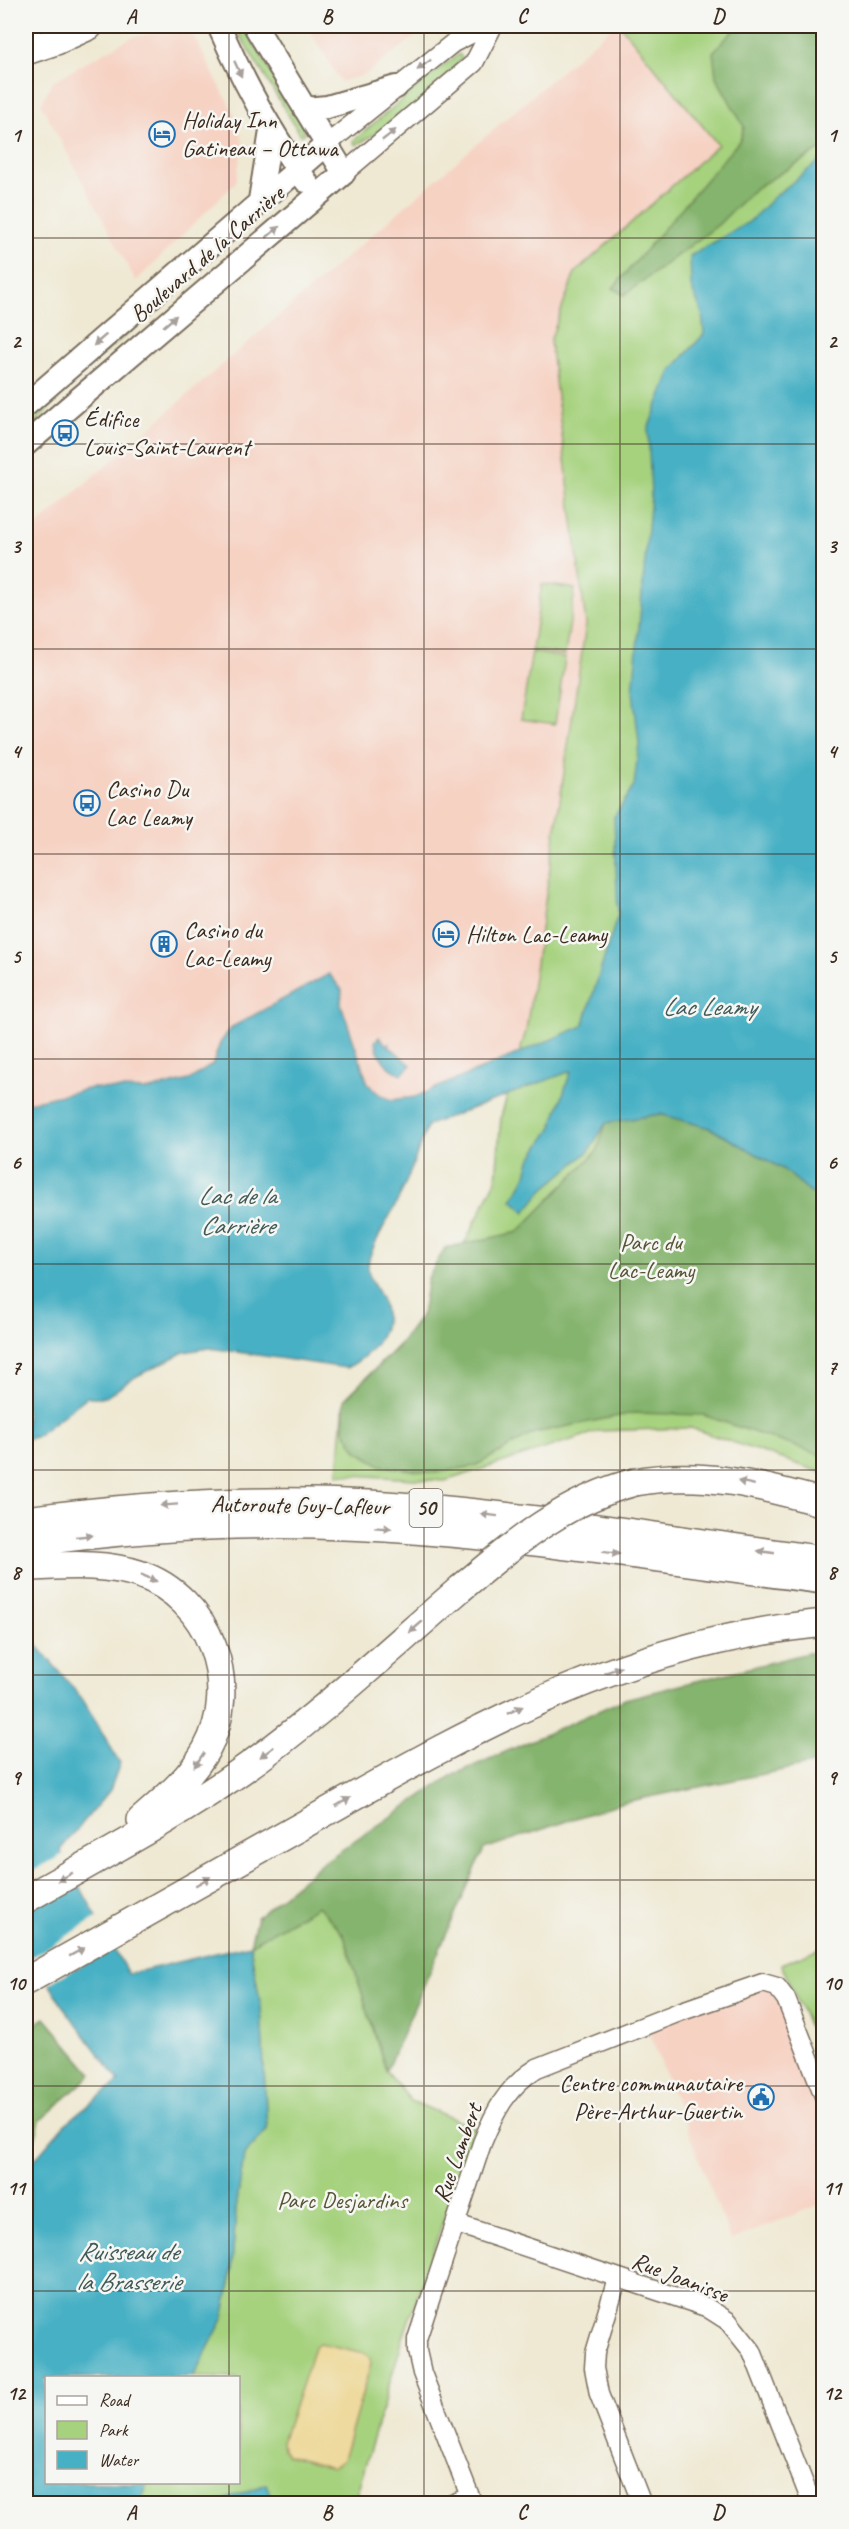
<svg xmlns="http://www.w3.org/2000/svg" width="849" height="2529" viewBox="0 0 849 2529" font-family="Caveat,sans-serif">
<rect width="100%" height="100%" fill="#f6f6f2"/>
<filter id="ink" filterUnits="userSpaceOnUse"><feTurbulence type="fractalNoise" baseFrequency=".0167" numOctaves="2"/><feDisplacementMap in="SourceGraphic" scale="12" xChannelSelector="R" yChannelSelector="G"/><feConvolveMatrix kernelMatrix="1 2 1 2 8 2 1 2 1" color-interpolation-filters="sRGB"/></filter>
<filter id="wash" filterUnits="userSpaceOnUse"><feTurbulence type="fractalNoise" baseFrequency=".008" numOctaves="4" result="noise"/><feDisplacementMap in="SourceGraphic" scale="24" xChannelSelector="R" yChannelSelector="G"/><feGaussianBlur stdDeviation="1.35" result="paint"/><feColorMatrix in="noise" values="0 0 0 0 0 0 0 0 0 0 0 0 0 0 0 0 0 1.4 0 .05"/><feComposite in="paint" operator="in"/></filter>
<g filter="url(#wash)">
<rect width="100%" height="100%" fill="#efe9d3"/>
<path fill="#f6d2c3" d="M307,26h122l-63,48 -25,8z
M613,26h8l97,119 -143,128 -25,68 36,283 -60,407 -7,22 -104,44 -24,3 -12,-6 -11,-10 -27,-80 1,-14 -122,53 -7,21 -24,16 -40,10 -58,-2 -65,15v-568z
M189,27l45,86 9,29 -7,40 -100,99 -95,-177 12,-23 79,-44z
M771,1984l52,112v107l-92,37 -85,-215z"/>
<path fill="#a6d27e" stroke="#707e4e" stroke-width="1.5" d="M234,26h9l57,93 5,14 -4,3z
M621,26h202v1447l-132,-45 -92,3 -154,50 -107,-7 6,-74 86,-87 66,-133 5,-63 25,-86 60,-407 -36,-283 25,-68 143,-128z
M459,54l3,4c-27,35 -67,66 -106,87l-3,-4 78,-66z
M195,271l-42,41 -68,57 -59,64v-16z
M542,584l33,5 -10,66 -33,-5z
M532,652l33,6 -10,66 -34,-5z
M318,1905l26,30 42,136 25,30 64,27 -72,210 -49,165 -214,1 8,-21 90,-1v-104l-45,-1 30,-58 8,-40 5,-69 8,-55 23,-25 -6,-123 -11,-62z
M823,1947v111l-42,-94z"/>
<path fill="#84b46d" stroke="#606f46" stroke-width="1.5" d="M738,26h85v122l-69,41 -36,36 -94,70 -11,-7 127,-148 4,-13 -28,-50 -3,-25z
M660,1114l50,14 73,41 40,33v254l-120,-41 -69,-2 -100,20 -59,33 -40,7 -53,-7 -25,-15 -13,-21v-30l52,-51 26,-35 6,-36 17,-30 73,-16 79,-81 9,-29z
M808,1653h15v109l-203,41 -136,46 -98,222 -42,-136 -26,-29 -68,39 7,-28 64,-53 130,-88 174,-77z
M45,2018l47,56 -52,47 -14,49v-140z"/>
<path fill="#eeda9e" stroke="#94825e" stroke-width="1.5" d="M319,2343l46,10 5,5 1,6 -28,96 -11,8 -45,-13 -4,-6 -1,-7 32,-95z"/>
<path fill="#46b0c4" stroke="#406d71" stroke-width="1.5" d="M823,158v1044l-40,-33 -73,-41 -50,-14 -54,9 -17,28 -46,39 -18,22 -13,-12 13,-22 5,-18 21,-31 20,-58 -143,54c-10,25 -18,50 -29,73 -9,19 -22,38 -29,58 -8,21 10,33 14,51 7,27 -16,51 -38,61l-137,-20 -25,4 -47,24 -31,21h-19l-52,40 -9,2v-336l65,-15 58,2 40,-10 24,-16 7,-21 12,-16 97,-53 13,16 -1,14 27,80 11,10 12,6 24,-3 168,-71 35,-112 -4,-97 20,-31 5,-43 -6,-51 18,-197 -3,-66 23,-58 33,-37 -2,-21 -11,-26 -1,-31 59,-34 25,-25z
M379,1037l8,8 2,-2v3l22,19 -9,9c-16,-6 -22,-16 -27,-32z
M26,1637l5,1 52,62 37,63 -10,27 -50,60 68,124 122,-29 11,62 6,123 -23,25 -8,55 -5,69 -8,40 -30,58 -147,1v104l102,1 -8,20h-114v-251l6,-90 32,-37 55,-44 -57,-76 -36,-60z
M266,2484l8,19h-52l-1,-2z"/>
<path fill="#efe9d3" d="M65,1853l15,27 -54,30v-35z
M100,1916l16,29 -70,40 -16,-27z"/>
</g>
<g filter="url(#ink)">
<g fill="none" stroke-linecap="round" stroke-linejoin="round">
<g stroke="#7a6d5d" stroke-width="21">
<path id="minor" d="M326,145l127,-102 34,-17
M344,173l130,-110 19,-37
M457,2224l249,83 22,14 24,30 60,153
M617,2279l-22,74 -1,15 5,26 43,110
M452,2504l18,-7
M473,2504l-51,-131 -5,-22v-12l65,-196c13,-32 25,-56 55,-75l145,-57 81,-28 14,4 9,12 38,97"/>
</g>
<g stroke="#7a6d5d" stroke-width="26">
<path id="major" d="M219,26c24,55 51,106 87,155
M305,109l22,-2 69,-20
M260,200l11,-69
M26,405l300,-260
M26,444l318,-271 -89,-147"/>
</g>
<g stroke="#7a6d5d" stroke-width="30">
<path id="highway" d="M26,26h2
M26,51l30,-10 33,-15
M635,1482c65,-12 126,3 189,21
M26,1520c113,-15 228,-22 343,-16 152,9 304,36 455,56
M26,1543c95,-13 192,-21 289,-18 169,4 340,34 509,55
M26,1567c37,-1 77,-5 113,7 71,24 103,111 67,176 -16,28 -41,49 -65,70
M26,1899c70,-40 144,-78 211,-125 79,-55 150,-122 223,-185
M26,1981c97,-55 195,-110 293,-165 165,-93 311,-174 505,-193"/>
</g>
<use href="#minor" stroke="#fff" stroke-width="18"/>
<use href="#major" stroke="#fff" stroke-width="22"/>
<use href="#highway" stroke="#fff" stroke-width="27"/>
<g stroke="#7a6d5d" stroke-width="30" stroke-linecap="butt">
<path id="highway-bridge" d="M460,1589c54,-46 106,-89 175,-107"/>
</g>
<use href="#highway-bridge" stroke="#fff" stroke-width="27"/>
</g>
<defs><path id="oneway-solid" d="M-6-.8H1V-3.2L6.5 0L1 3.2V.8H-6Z" transform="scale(1.5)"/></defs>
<g fill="#a79f9a">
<use href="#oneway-solid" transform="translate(424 65) rotate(143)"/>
<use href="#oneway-solid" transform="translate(238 69) rotate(65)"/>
<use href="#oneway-solid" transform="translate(389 135) rotate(-38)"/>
<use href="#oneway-solid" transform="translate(273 232) rotate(-40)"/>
<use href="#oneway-solid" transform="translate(170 321) rotate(-41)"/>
<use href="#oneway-solid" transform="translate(100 340) rotate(139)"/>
<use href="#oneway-solid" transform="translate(746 1483) rotate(-168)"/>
<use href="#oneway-solid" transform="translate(169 1505) rotate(176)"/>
<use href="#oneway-solid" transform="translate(489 1515) rotate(-173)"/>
<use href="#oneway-solid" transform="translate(383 1528) rotate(4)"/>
<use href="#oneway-solid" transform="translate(84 1536) rotate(-6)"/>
<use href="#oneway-solid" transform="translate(766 1552) rotate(-172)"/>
<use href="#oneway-solid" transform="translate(611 1553) rotate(7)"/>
<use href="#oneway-solid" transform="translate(149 1578) rotate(24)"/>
<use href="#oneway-solid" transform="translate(416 1627) rotate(139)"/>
<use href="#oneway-solid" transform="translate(613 1670) rotate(-19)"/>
<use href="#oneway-solid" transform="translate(515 1710) rotate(-25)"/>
<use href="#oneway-solid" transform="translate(267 1752) rotate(143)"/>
<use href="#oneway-solid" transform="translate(199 1760) rotate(124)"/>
<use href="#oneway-solid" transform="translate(343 1802) rotate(-30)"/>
<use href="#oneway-solid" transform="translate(65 1877) rotate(151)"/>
<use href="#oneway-solid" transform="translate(203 1881) rotate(-30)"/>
<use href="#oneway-solid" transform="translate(77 1952) rotate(-29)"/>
</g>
</g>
<path fill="none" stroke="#3b2a1e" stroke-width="1.5" stroke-opacity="0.55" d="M229,26v2352M424,26v2478M620,26v2478M26,238h798M26,444h798M26,649h798M26,854h798M26,1059h798M26,1264h798M26,1470h798M26,1675h798M26,1880h798M26,2086h798M26,2291h798M229,2482v22"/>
<defs>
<g id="hotel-ring" transform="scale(1.35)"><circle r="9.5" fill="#f6f6f2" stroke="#1f6fb2" stroke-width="1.5"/><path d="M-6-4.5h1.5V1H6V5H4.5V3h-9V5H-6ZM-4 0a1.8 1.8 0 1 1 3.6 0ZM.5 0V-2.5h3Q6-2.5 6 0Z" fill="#1f6fb2"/></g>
<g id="bus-ring" transform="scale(1.35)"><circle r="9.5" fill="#f6f6f2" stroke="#1f6fb2" stroke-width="1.5"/><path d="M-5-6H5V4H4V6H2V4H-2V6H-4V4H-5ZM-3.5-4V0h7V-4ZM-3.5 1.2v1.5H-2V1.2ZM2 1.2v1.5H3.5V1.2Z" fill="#1f6fb2"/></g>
<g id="building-ring" transform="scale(1.35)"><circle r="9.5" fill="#f6f6f2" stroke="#1f6fb2" stroke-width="1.5"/><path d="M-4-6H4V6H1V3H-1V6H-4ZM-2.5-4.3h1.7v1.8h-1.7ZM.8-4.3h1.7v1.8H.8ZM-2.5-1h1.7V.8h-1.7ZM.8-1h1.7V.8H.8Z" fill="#1f6fb2"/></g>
<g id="civic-ring" transform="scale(1.35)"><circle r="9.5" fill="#f6f6f2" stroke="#1f6fb2" stroke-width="1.5"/><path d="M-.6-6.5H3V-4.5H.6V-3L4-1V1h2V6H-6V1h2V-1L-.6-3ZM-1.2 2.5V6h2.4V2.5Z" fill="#1f6fb2"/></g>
</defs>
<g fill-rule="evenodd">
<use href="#hotel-ring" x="162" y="134"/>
<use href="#bus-ring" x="65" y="433"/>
<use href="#bus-ring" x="87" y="803"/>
<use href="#hotel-ring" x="446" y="934"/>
<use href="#building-ring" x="164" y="944"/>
<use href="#civic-ring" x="761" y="2097"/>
</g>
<g text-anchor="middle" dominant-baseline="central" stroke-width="5" stroke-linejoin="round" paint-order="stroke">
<rect fill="#f6f6f2" stroke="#73675e" stroke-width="1.5" x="409.5" y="1489" width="33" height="38" rx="4.5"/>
<g font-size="22" font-weight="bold" fill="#3b2a1e">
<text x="426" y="1508">50</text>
</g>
<g font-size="24" fill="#3b2a1e" stroke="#f6f6f2" text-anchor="start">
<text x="182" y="120">Holiday Inn<tspan x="182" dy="28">Gatineau – Ottawa</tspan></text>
<text x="84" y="419">Édifice<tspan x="84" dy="28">Louis-Saint-Laurent</tspan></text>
<text x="106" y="789">Casino Du<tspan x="106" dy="28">Lac Leamy</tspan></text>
<text x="184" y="930">Casino du<tspan x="184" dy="28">Lac-Leamy</tspan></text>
<text x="466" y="934">Hilton Lac-Leamy</text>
<text x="742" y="2083" text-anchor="end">Centre communautaire<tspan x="742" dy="28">Père-Arthur-Guertin</tspan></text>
</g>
<g font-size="24" fill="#3b2a1e" stroke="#f6f6f2">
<text transform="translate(207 254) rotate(-41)">Boulevard de la Carrière</text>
<text transform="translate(300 1505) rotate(1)">Autoroute Guy-Lafleur</text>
<text transform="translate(457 2153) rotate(-70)">Rue Lambert</text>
<text transform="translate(680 2277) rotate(21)">Rue Joanisse</text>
</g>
<g font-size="24" fill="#565436" stroke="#f6f6f2">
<text x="651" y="1242">Parc du<tspan x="651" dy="28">Lac-Leamy</tspan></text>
<text x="342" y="2200">Parc Desjardins</text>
</g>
<g font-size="26" font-style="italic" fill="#3f5958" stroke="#f6f6f2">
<text x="709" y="1006">Lac Leamy</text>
<text x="237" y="1195">Lac de la<tspan x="237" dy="30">Carrière</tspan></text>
<text x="128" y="2251">Ruisseau de<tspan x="128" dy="30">la Brasserie</tspan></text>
</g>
</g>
<rect width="849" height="2529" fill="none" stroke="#f6f6f2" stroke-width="66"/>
<rect x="45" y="2376" width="195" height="108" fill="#f6f6f2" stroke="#aba49d" stroke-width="1.5"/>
<rect x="57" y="2396" width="30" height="9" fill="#ffffff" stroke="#aba49d" stroke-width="1.5"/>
<text x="99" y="2406" font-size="18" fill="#3b2a1e">Road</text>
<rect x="57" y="2421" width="30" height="18" fill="#a6d27e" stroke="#aba49d" stroke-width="1.5"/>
<text x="99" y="2436" font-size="18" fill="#3b2a1e">Park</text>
<rect x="57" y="2451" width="30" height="18" fill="#46b0c4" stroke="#aba49d" stroke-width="1.5"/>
<text x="99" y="2466" font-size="18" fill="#3b2a1e">Water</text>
<rect x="33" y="33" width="783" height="2463" fill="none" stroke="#3b2a1e" stroke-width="2"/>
<g font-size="20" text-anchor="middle" font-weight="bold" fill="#3b2a1e">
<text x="131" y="23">A</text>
<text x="327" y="23">B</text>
<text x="522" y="23">C</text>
<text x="718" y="23">D</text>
<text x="16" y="142">1</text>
<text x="832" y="142">1</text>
<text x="16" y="348">2</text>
<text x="832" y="348">2</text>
<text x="16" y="553">3</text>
<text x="832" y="553">3</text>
<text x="16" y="758">4</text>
<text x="832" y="758">4</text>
<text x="16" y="963">5</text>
<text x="832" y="963">5</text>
<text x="16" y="1169">6</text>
<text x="832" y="1169">6</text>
<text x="16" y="1374">7</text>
<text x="832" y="1374">7</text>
<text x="16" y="1579">8</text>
<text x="832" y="1579">8</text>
<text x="16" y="1784">9</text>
<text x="832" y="1784">9</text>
<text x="16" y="1990">10</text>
<text x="832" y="1990">10</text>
<text x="16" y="2195">11</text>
<text x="832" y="2195">11</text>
<text x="16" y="2400">12</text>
<text x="832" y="2400">12</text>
<text x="131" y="2519">A</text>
<text x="327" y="2519">B</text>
<text x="522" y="2519">C</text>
<text x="718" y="2519">D</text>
</g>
</svg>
